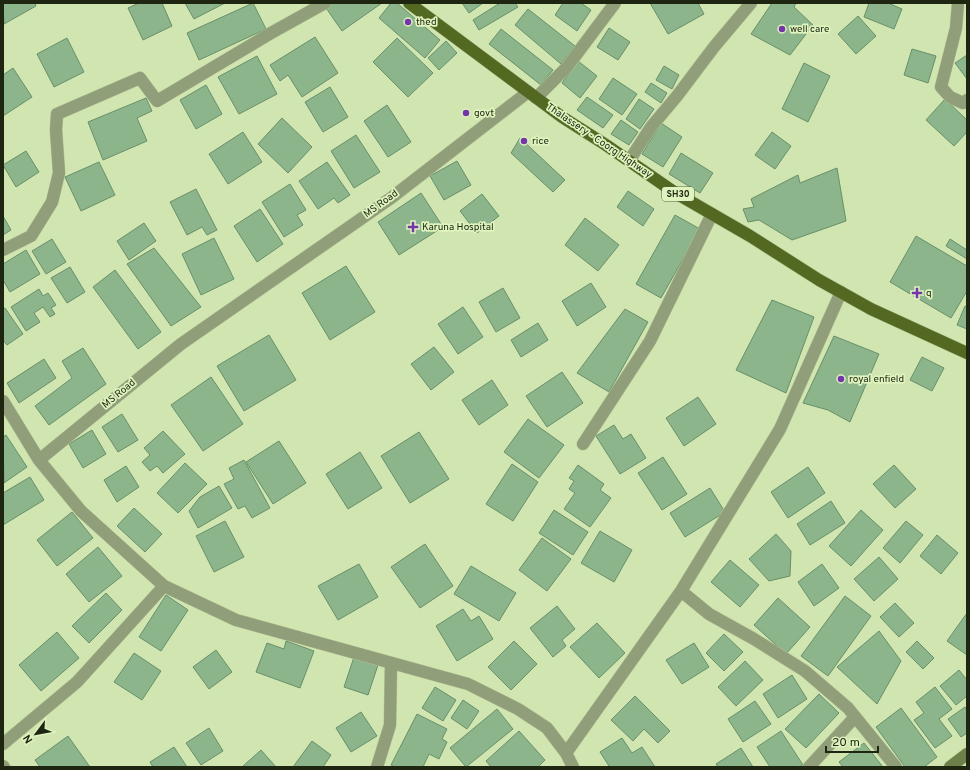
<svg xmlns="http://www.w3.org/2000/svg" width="970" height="770" viewBox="0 0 970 770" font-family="Overpass,sans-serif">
<rect width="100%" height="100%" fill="#d1e5b0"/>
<path fill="#8cb58c" stroke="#689069" d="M3,3h32l1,3 -32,18z
M139,3h23l10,23 -29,14 -15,-32z
M185,3h40l-31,16z
M253,3l13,26 -67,31 -12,-27z
M333,3h49l-40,28 -16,-23z
M391,3h6l43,37 -15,18 -46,-40z
M462,3h21l-14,10z
M500,3h15l3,4 -39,23 -6,-10z
M563,3h18l10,7 -14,21 -22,-16z
M650,3h48l6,11 -36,20z
M772,3h24l-2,4 19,18 -23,30 -39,-21z
M869,3h19l14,6 -8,20 -30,-12z
M528,9l47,37 -14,18 -46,-39z
M858,16l18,20 -20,18 -18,-20z
M609,28l21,14 -12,18 -21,-13z
M501,29l52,41 -12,15 -52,-41z
M315,37l23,36 -36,24 -14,-22 -8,6 -10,-16z
M67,38l17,34 -30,15 -17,-33z
M397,38l36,35 -25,24 -35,-35z
M446,41l11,12 -18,17 -11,-12z
M912,49l24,7 -8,27 -24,-8z
M967,55v24l-12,-16z
M257,56l20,38 -38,20 -21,-37z
M578,61l19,15 -17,22 -18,-15z
M804,63l26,13 -22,46 -26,-13z
M664,66l15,9 -7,14 -16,-9z
M13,68l19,29 -29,19v-41z
M613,78l24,16 -15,21 -23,-16z
M651,83l16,10 -6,10 -16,-11z
M206,85l16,29 -26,15 -16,-29z
M330,87l18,30 -25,15 -18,-30z
M587,97l26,18 -10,13 -26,-18z
M146,98l6,13 -15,7 10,23 -44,19 -15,-38z
M639,99l15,10 -14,20 -14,-10z
M945,99l22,21v12l-13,14 -28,-26z
M387,105l24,37 -23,15 -24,-36z
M282,118l30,29 -24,26 -30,-29z
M621,120l17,12 -9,13 -18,-11z
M661,123l21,14 -19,30 -21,-13z
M243,132l19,30 -34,22 -19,-30z
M772,132l19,14 -16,23 -20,-14z
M356,135l24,37 -26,16 -23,-37z
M520,138l45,42 -12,12 -42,-39z
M26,151l13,21 -23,15 -13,-22z
M681,153l32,20 -13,20 -31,-19z
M457,161l14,24 -27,15 -14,-24z
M99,162l16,33 -34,16 -16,-34z
M327,162l23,33 -12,8 -4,-5 -16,11 -19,-28z
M837,168l9,53 -54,19 -33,-20 -11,2 -5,-13 11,-2 -3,-8 47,-24 2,8z
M290,184l16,26 -9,5 6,10 -19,12 -22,-35z
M196,189l21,41 -10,5 -5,-8 -15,8 -17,-33z
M628,191l26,18 -11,17 -26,-19z
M421,193l22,34 -44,28 -21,-33z
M482,194l17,22 -22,17 -17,-22z
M260,209l23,35 -26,18 -23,-36z
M675,215l25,14 -39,69 -25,-14z
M3,216l8,14 -8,5z
M585,218l34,27 -21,26 -33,-26z
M144,223l12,18 -27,19 -12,-19z
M916,236l51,30v25l-16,27 -61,-36z
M214,238l20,41 -33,16 -19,-41z
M52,239l14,23 -20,12 -14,-23z
M950,239l17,11v9l-21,-13z
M154,248l47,59 -30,19 -44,-62z
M26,250l14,24 -30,18 -7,-12v-16z
M346,266l29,46 -45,28 -28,-47z
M70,267l15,25 -18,11 -16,-25z
M115,270l46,62 -23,17 -45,-62z
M591,283l15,24 -29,19 -15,-25z
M503,288l17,30 -24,14 -17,-30z
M39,289l4,7 5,-3 8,12 -5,3 4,6 -5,3 -7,-10 -9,6 6,9 -14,9 -15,-24z
M772,300l42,17 -28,76 -50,-23z
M965,306l2,1v22l-10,-4z
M463,307l20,30 -25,17 -20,-30z
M5,308l18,26 -16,11 -4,-5v-31z
M625,309l23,13 -39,70 -32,-19z
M538,323l10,17 -27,17 -10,-17z
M269,335l27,45 -52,31 -27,-45z
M834,336l45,18 -29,68 -22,-12 -25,-7z
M434,347l20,25 -23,18 -20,-26z
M83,348l23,36 -57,41 -14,-19 37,-28 -10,-17z
M922,357l22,11 -12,23 -22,-11z
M44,359l12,19 -37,25 -12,-20z
M562,372l21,31 -36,24 -21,-31z
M211,377l32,47 -40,27 -32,-46z
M492,380l16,25 -29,20 -17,-25z
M698,397l18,27 -32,22 -18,-28z
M122,414l16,26 -20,12 -16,-25z
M528,419l36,26 -25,33 -35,-26z
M614,425l9,14 8,-5 15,24 -26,16 -24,-38z
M92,430l14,24 -23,14 -14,-24z
M163,431l22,23 -22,19 -6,-7 -7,5 -8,-9 8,-7 -6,-7z
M419,432l30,47 -39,24 -29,-47z
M6,435l21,32 -23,16 -1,-46z
M279,441l27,42 -33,21 -27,-42z
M360,452l22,36 -34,21 -22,-35z
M663,457l24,37 -25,16 -24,-37z
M244,460l26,48 -18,10 -7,-12 -7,3 -14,-25 10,-5 -5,-11z
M185,463l22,21 -29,29 -21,-20z
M512,464l26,18 -25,39 -27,-17z
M578,465l26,19 -4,6 11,8 -21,29 -26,-18 11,-16 -6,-4 5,-8 -5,-3z
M894,465l22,24 -21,19 -22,-24z
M126,466l13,21 -22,15 -13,-22z
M808,467l17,26 -37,25 -17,-26z
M30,477l14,23 -41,25v-32z
M219,486l13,22 -34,20 -9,-17 11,-14z
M710,488l15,24 -40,25 -15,-24z
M831,501l14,22 -35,22 -13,-21z
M134,508l28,26 -17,18 -28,-26z
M554,510l34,22 -15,23 -34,-22z
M861,510l22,20 -32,36 -22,-20z
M72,512l21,26 -36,28 -20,-26z
M225,521l19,36 -30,15 -18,-36z
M906,521l17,14 -23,28 -17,-15z
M600,531l32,19 -18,32 -33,-19z
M776,534l15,17 -1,25 -21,5 -20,-22z
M937,535l21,18 -17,21 -21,-18z
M542,538l29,21 -24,32 -28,-21z
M425,544l28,42 -33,22 -29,-41z
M98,547l24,29 -33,26 -23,-28z
M879,557l19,22 -24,22 -20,-22z
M730,560l29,25 -19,22 -29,-25z
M359,564l19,33 -40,23 -20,-34z
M822,564l17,24 -25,18 -16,-24z
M471,566l45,27 -17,28 -45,-27z
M106,593l16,17 -33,33 -17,-17z
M166,595l22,15 -27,41 -22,-14z
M845,596l26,20 -43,60 -27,-20z
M778,598l32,29 -24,27 -32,-29z
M895,603l19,20 -15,14 -19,-20z
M557,606l18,23 -13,11 4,6 -13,11 -23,-29z
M463,609l8,12 8,-5 14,23 -36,22 -21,-35z
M967,613v42l-20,-14z
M597,623l28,30 -26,25 -29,-31z
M879,631l22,30 -24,43 -40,-37z
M57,632l22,26 -38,33 -22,-26z
M724,634l19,18 -19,19 -18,-18z
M286,641l28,10 -14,37 -44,-16 11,-29 17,6z
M514,641l23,23 -26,26 -23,-23z
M917,641l17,17 -11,11 -17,-17z
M694,643l15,24 -27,17 -16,-24z
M216,650l16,22 -23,17 -16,-22z
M134,653l27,18 -19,29 -28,-18z
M354,657l24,8 -10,30 -24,-8z
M745,661l18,19 -27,26 -18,-19z
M959,670l8,10v16l-11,9 -16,-19z
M792,675l15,24 -29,19 -15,-24z
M435,687l21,13 -13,21 -21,-13z
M935,687l17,22 -13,10 13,17 -17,12 -21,-28 10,-7 -8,-11z
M819,694l20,19 -33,35 -21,-19z
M635,696l35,35 -12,12 -14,-14 -11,12 -22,-21z
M463,700l16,11 -12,18 -16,-11z
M755,701l16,23 -28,18 -15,-23z
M965,707l2,3v23l-6,4 -13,-18z
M901,708l36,49 -13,10h-19l-29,-40z
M497,709l16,20 -47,38 -16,-19z
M361,712l16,24 -26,16 -15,-24z
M417,714l30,15 -5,10 5,3 -8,17 -10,-5 -6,13h-28l-4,-2z
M209,728l14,23 -22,14 -15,-22z
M519,731l26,29 -7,7h-47l-5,-6z
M781,731l22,34 -4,2h-29l-13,-20z
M68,736l22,31h-50l-5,-7z
M622,738l10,15 10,-6 13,20h-49l3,-1 -9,-14z
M312,741l19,14 -8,12h-30z
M864,743l19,24h-40l-4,-5z
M174,747l13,20h-34l-3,-5z
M741,748l12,19h-35l-2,-3z
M261,750l15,17h-34z"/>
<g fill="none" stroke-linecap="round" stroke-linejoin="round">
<g stroke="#b1c293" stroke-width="13">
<path id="street" d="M958,3l-2,25 -15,59 9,10 13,6 4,-3
M536,98l31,-31 48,-64
M629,161l22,-34 26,-31 37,-49 37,-44
M3,250l28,-14 21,-34 7,-29 -3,-43 1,-16 83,-36 17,23 114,-68 54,-30
M3,401l36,59
M583,444l67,-103 62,-127
M164,586l72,34 232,64 50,25 29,19 19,25 7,14
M681,591l28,23 45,25 51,32 43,37 48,59
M3,744l74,-62 87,-96 -83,-75 -42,-51 142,-116 210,-146 137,-106
M566,753l115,-162 99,-162 61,-137
M3,766l1,1
M377,767l13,-42 1,-62
M809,767l46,-50"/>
</g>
<g stroke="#b1c293" stroke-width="13">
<path id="secondary" d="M950,767l17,-13"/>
</g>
<g stroke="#b1c293" stroke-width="13">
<path id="primary" d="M409,3l153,114 44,28 68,47 76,44 69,44 52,29 96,44"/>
</g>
<use href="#street" stroke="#919e7a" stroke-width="12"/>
<use href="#secondary" stroke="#6d8049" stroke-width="12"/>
<use href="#primary" stroke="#536922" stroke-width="12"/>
</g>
<g fill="#7435ab" stroke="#def3bd" stroke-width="1.5">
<circle cx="408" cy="22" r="4"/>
<circle cx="782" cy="29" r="4"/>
<circle cx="466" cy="113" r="4"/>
<circle cx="524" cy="141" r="4"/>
<path d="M411 221h4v4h4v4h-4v4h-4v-4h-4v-4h4z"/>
<path d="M915 287h4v4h4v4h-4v4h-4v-4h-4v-4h4z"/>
<circle cx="841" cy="379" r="4"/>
</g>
<g text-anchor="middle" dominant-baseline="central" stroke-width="3.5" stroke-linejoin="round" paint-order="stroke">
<rect fill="#def3bd" stroke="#586345" stroke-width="1" x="662" y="187" width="32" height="14" rx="3"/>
<g font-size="9" font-weight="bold" fill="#1e2511">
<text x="678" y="194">SH30</text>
</g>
<g font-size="10" fill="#1e2511" stroke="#def3bd" text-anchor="start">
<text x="416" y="22">thed</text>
<text x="790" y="29">well care</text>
<text x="474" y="113">govt</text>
<text x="532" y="141">rice</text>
<text x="422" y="227">Karuna Hospital</text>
<text x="926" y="293">q</text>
<text x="849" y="379">royal enfield</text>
</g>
<g font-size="10" fill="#1e2511" stroke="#def3bd">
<text transform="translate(599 141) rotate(34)">Thalassery - Coorg Highway</text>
<text transform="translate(381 204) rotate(-36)">MS Road</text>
<text transform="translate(119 394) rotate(-39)">MS Road</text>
</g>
</g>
<rect width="970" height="770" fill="none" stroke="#1e2511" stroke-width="8"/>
<g transform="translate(36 734) rotate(238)" stroke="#def3bd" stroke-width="3" paint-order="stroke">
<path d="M0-3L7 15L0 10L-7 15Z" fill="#1e2511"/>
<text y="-6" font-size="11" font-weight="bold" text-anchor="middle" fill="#1e2511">N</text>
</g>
<path d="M826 746v6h52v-6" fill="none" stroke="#1e2511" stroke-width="2"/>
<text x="832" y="746" font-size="12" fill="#1e2511" stroke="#def3bd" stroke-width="3" paint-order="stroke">20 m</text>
</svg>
